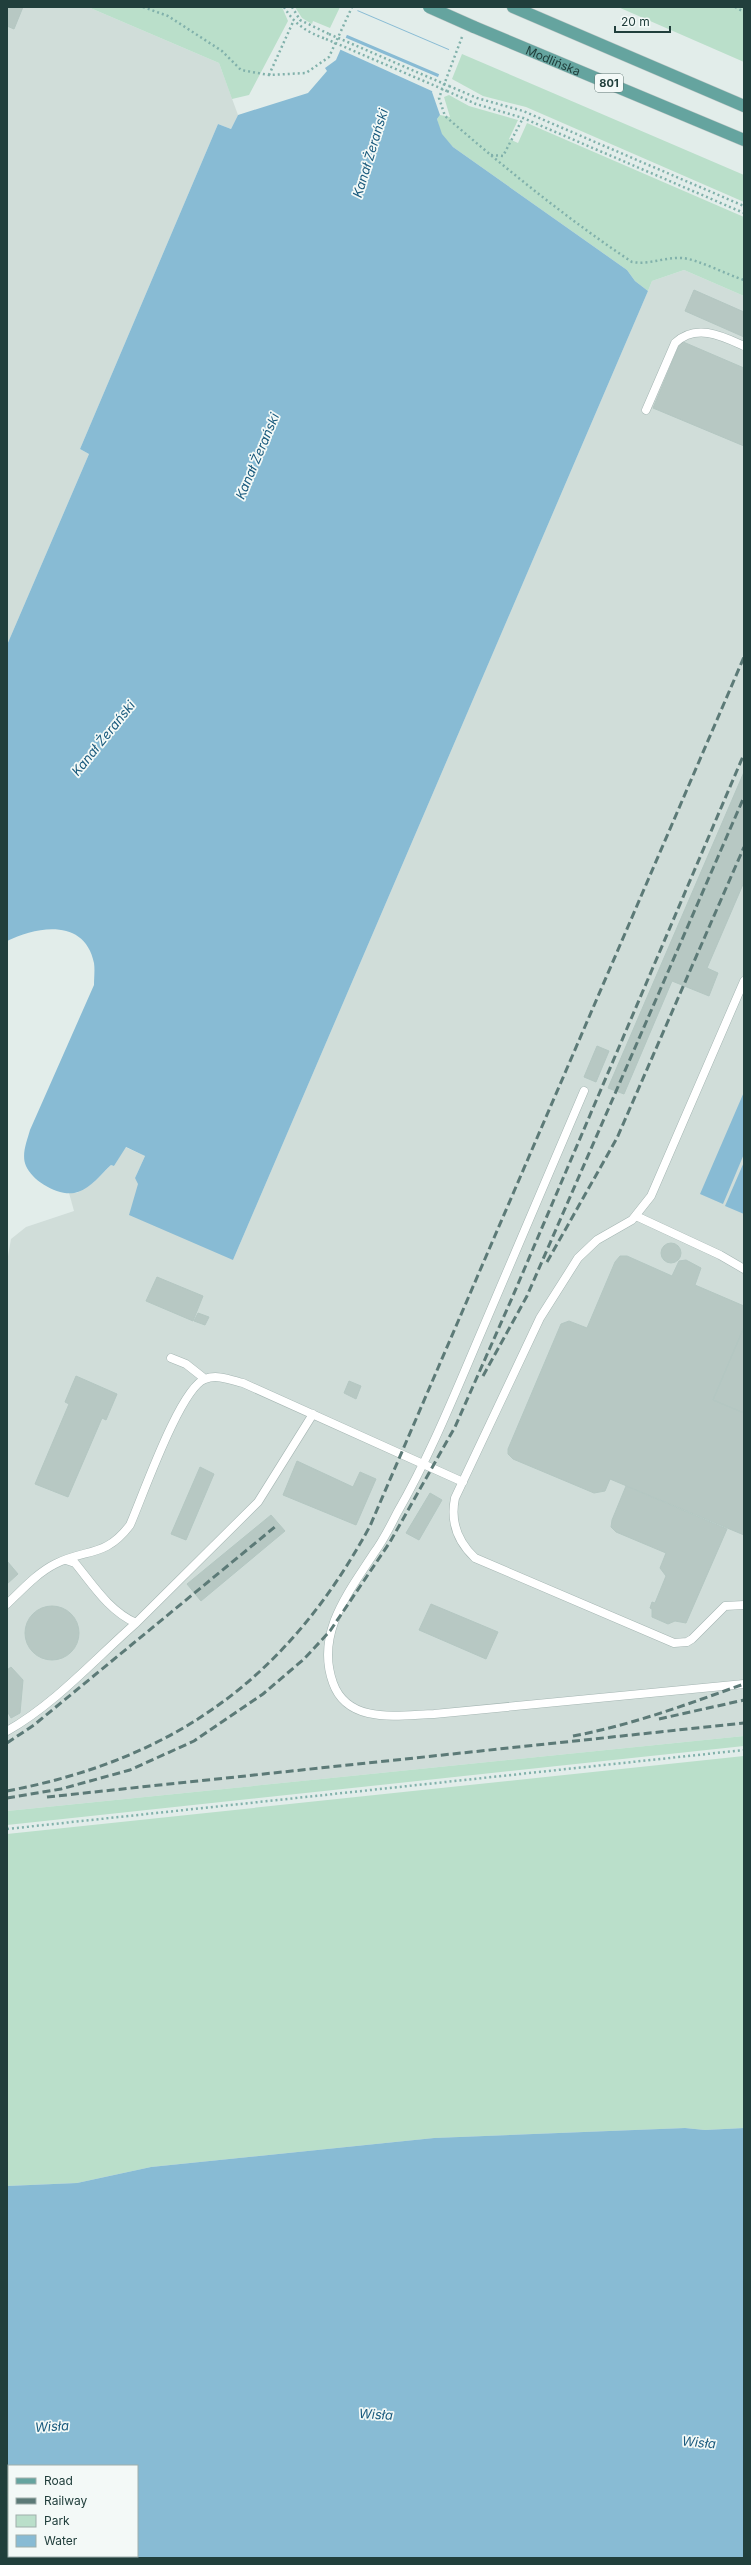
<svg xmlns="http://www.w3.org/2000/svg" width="751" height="2565" viewBox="0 0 751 2565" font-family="Inter,sans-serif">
<rect width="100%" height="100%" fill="#e2edea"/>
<path fill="#d0ddd9" d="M7,7h81l131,56 19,52 -7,14 -13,-5 -138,325 9,5 -82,191z
M684,270l60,26v1440l-737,75v-549l4,-23 15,-12 48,-16 -5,-18h8l17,-11 17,-17 3,1 11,-19 20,9 -10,22 98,82 415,-969 4,-10z"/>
<path fill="#badfca" d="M88,7h194l6,14 -39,74 -17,4 -13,-36z
M295,7h45l-10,21 -17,-7 -1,3 -10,-6z
M618,7h126v55z
M462,54l282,121v27l-218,-95 -43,-11 -31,-17z
M449,95l20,11 49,14 -9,19 9,4 9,-20 217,94v79l-60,-26 -32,11 -4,10 -13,-10 -8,-11 -174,-123 -12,-13 -4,-15 3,-4 10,2 -6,-20z
M744,1736v10l-737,79v-14z
M744,1756v372l-39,2 -20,-2 -251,10 -283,29 -74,16 -70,3v-352z"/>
<path fill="#88bbd4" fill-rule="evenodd" d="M359,7h107l-34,85 8,23 -3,4 5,15 11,13 174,123 8,11 13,10 -415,969 -104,-45 9,-31 -3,-6 10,-22 -19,-9 -12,19 -3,-1c-10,9 -20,23 -33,27 -17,6 -45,-10 -52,-26 -5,-11 1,-25 4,-36l64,-145c0,-7 1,-15 0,-22 -9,-45 -57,-37 -87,-22v-296l82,-191 -9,-5 138,-325 13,5 7,-14 70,-22 19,-22 -2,-3 11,-8z
M744,1092v62l-21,50 -23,-10z
M744,1162v52l-19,-8z
M685,2128l20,2 39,-2v430h-737v-372l70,-3 74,-16 283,-29zM9,2466h128v90h-128z"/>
<path fill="#e2edea" d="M356,7h110l2,1 -17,42 -96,-41z
M355,10l96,41 -10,24 -96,-41z
M344,37l96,41 -6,14 -95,-43z"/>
<path fill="#b7c8c3" stroke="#b4c7c2" d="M7,7h16l-9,22 -7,-3z
M694,290l50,22v25l-59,-26z
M681,341l63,27v78l-91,-38z
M744,772v110l-37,86 11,5 -9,23 -37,-15 -48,113 -16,-6z
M597,1046l12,5 -13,31 -12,-5z
M661 1253a10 10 0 1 1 20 0a10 10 0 1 1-20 0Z
M620,1256h7l45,20 7,-15 7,-1 15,8 -6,17 49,21v21l-31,73 31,13v122l-134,-56 -5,12 -11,2 -81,-34 -5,-5v-5l53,-125 8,-3 18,7 28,-66z
M157,1277l46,19 -10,25 -47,-20z
M198,1313l11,4 -4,8 -11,-4z
M744,1327v86l-31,-13z
M76,1376l41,18 -11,26 -4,-2 -34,79 -33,-13 34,-80 -4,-2z
M349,1381l12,5 -5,13 -12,-6z
M297,1461l56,26 7,-15 16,7 -20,46 -73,-30z
M200,1467l14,7 -28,66 -15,-6z
M626,1486l101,43 -41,94 -11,-2 -7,3 -16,-7v-8l-2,-1 2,-6 3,1 11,-27 -6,-8 6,-15 -50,-21 -5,-5 1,-7z
M430,1493l12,7 -23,40 -13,-7z
M271,1515l14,16 -84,70 -14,-17z
M7,1561l11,13 -11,10z
M431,1604l67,28 -12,27 -67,-29z
M25 1633a27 27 0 1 1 54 0a27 27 0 1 1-54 0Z
M11,1667l12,13 -3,33 -9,5 -4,-7v-41z"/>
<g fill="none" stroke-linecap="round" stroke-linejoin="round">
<g stroke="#a4b5b2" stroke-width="9">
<path id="service" d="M646,410l29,-67c21,-20 47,-7 69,3
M744,981l-93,215 -19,24 -35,20 -19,18 -38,60 -85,180c-5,24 3,44 20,60l199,85 13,-1 5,-3 33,-33 19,-1
M584,1091c-34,79 -67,158 -101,237 -27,63 -52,126 -86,185 -7,14 -14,28 -23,40 -25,39 -59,80 -41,130 15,42 66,32 101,31l310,-30
M636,1216l84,39 24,14
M171,1358l15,6 19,15
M7,1604c15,-14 30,-31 48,-40 32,-16 50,-6 75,-39 12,-27 50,-137 75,-146 12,-5 26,1 38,4l220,99
M136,1623l122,-121 55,-88
M7,1731c48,-27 88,-72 129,-108 -27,-12 -43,-38 -61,-60l-9,-3"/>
</g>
<g stroke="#c1c9c8" stroke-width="13">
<g id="primary">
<path d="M513,7l231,99"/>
<path id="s1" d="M474,27l270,113"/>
</g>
</g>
<path stroke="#81b1ab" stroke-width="2.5" stroke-dasharray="2 3" stroke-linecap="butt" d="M143,7l25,9 54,35 19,19 28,5 37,-2 23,-16 23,-50
M284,7c11,18 23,25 42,32
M292,7l8,13 29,14
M735,7l9,5
M462,37l-23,61 6,18c60,52 121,102 187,146 18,3 32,-5 50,-4 15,1 46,17 62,22
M269,75l24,-53
M449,86l28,12 46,13 221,95
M447,91l29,13 47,14 221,95
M491,155l12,1 20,-38
M7,1829l737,-79"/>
<use href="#service" stroke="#fff" stroke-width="8"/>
<use href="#primary" stroke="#65a49f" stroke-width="12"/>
<path stroke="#5c7a77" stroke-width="3" stroke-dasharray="8 4" stroke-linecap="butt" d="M547,1262l70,-124 127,-291
M483,1376l44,-80 217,-499
M659,1719l85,-19
M573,1736c59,-11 115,-32 171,-52
M7,1743l27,-18 242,-199
M7,1791c169,-32 281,-114 363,-265l374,-869
M47,1797l697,-74
M7,1798l54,-9 69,-19 64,-29 69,-47 41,-35 26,-28 60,-89 65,-115 57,-129 232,-544"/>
<g stroke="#c1c9c8" stroke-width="13" stroke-linecap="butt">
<path id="primary-bridge" d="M429,7l45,20"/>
</g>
<path stroke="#81b1ab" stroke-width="2.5" stroke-dasharray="2 3" stroke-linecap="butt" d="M329,34l120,52
M326,39l121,52"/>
<use href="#primary-bridge" stroke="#65a49f" stroke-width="12"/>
</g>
<g text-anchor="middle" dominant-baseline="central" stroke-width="3.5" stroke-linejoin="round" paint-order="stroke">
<rect fill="#f3f9f7" stroke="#607774" stroke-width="1" x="595" y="74" width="28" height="18" rx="3"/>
<g font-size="11" font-weight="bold" fill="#213f3c">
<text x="609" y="83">801</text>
</g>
<g font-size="12" fill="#213f3c" stroke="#f3f9f7">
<text stroke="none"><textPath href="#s1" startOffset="86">Modlińska</textPath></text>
</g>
<g font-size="13" font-style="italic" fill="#195a7d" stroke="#f3f9f7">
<text transform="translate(370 153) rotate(-73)">Kanał Żerański</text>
<text transform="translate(257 456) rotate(-67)">Kanał Żerański</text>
<text transform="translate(103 738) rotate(-51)">Kanał Żerański</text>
<text transform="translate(376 2414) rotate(3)">Wisła</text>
<text transform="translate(52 2426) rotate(-3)">Wisła</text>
<text transform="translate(699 2442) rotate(5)">Wisła</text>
</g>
</g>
<rect width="751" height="2565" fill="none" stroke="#213f3c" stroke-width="16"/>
<rect x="8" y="2465" width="130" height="92" fill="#f3f9f7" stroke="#9fafac"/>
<rect x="16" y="2478" width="20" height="6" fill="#65a49f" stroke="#9fafac"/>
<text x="44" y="2485" font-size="12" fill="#213f3c">Road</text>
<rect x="16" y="2498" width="20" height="6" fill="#5c7a77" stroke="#9fafac"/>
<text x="44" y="2505" font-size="12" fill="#213f3c">Railway</text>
<rect x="16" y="2515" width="20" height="12" fill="#badfca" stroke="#9fafac"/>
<text x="44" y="2525" font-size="12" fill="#213f3c">Park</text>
<rect x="16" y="2535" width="20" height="12" fill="#88bbd4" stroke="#9fafac"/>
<text x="44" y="2545" font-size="12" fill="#213f3c">Water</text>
<path d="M615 26v6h55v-6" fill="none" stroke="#213f3c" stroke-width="2"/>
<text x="621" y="26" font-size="12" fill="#213f3c" stroke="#f3f9f7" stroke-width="3" paint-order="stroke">20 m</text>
</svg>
